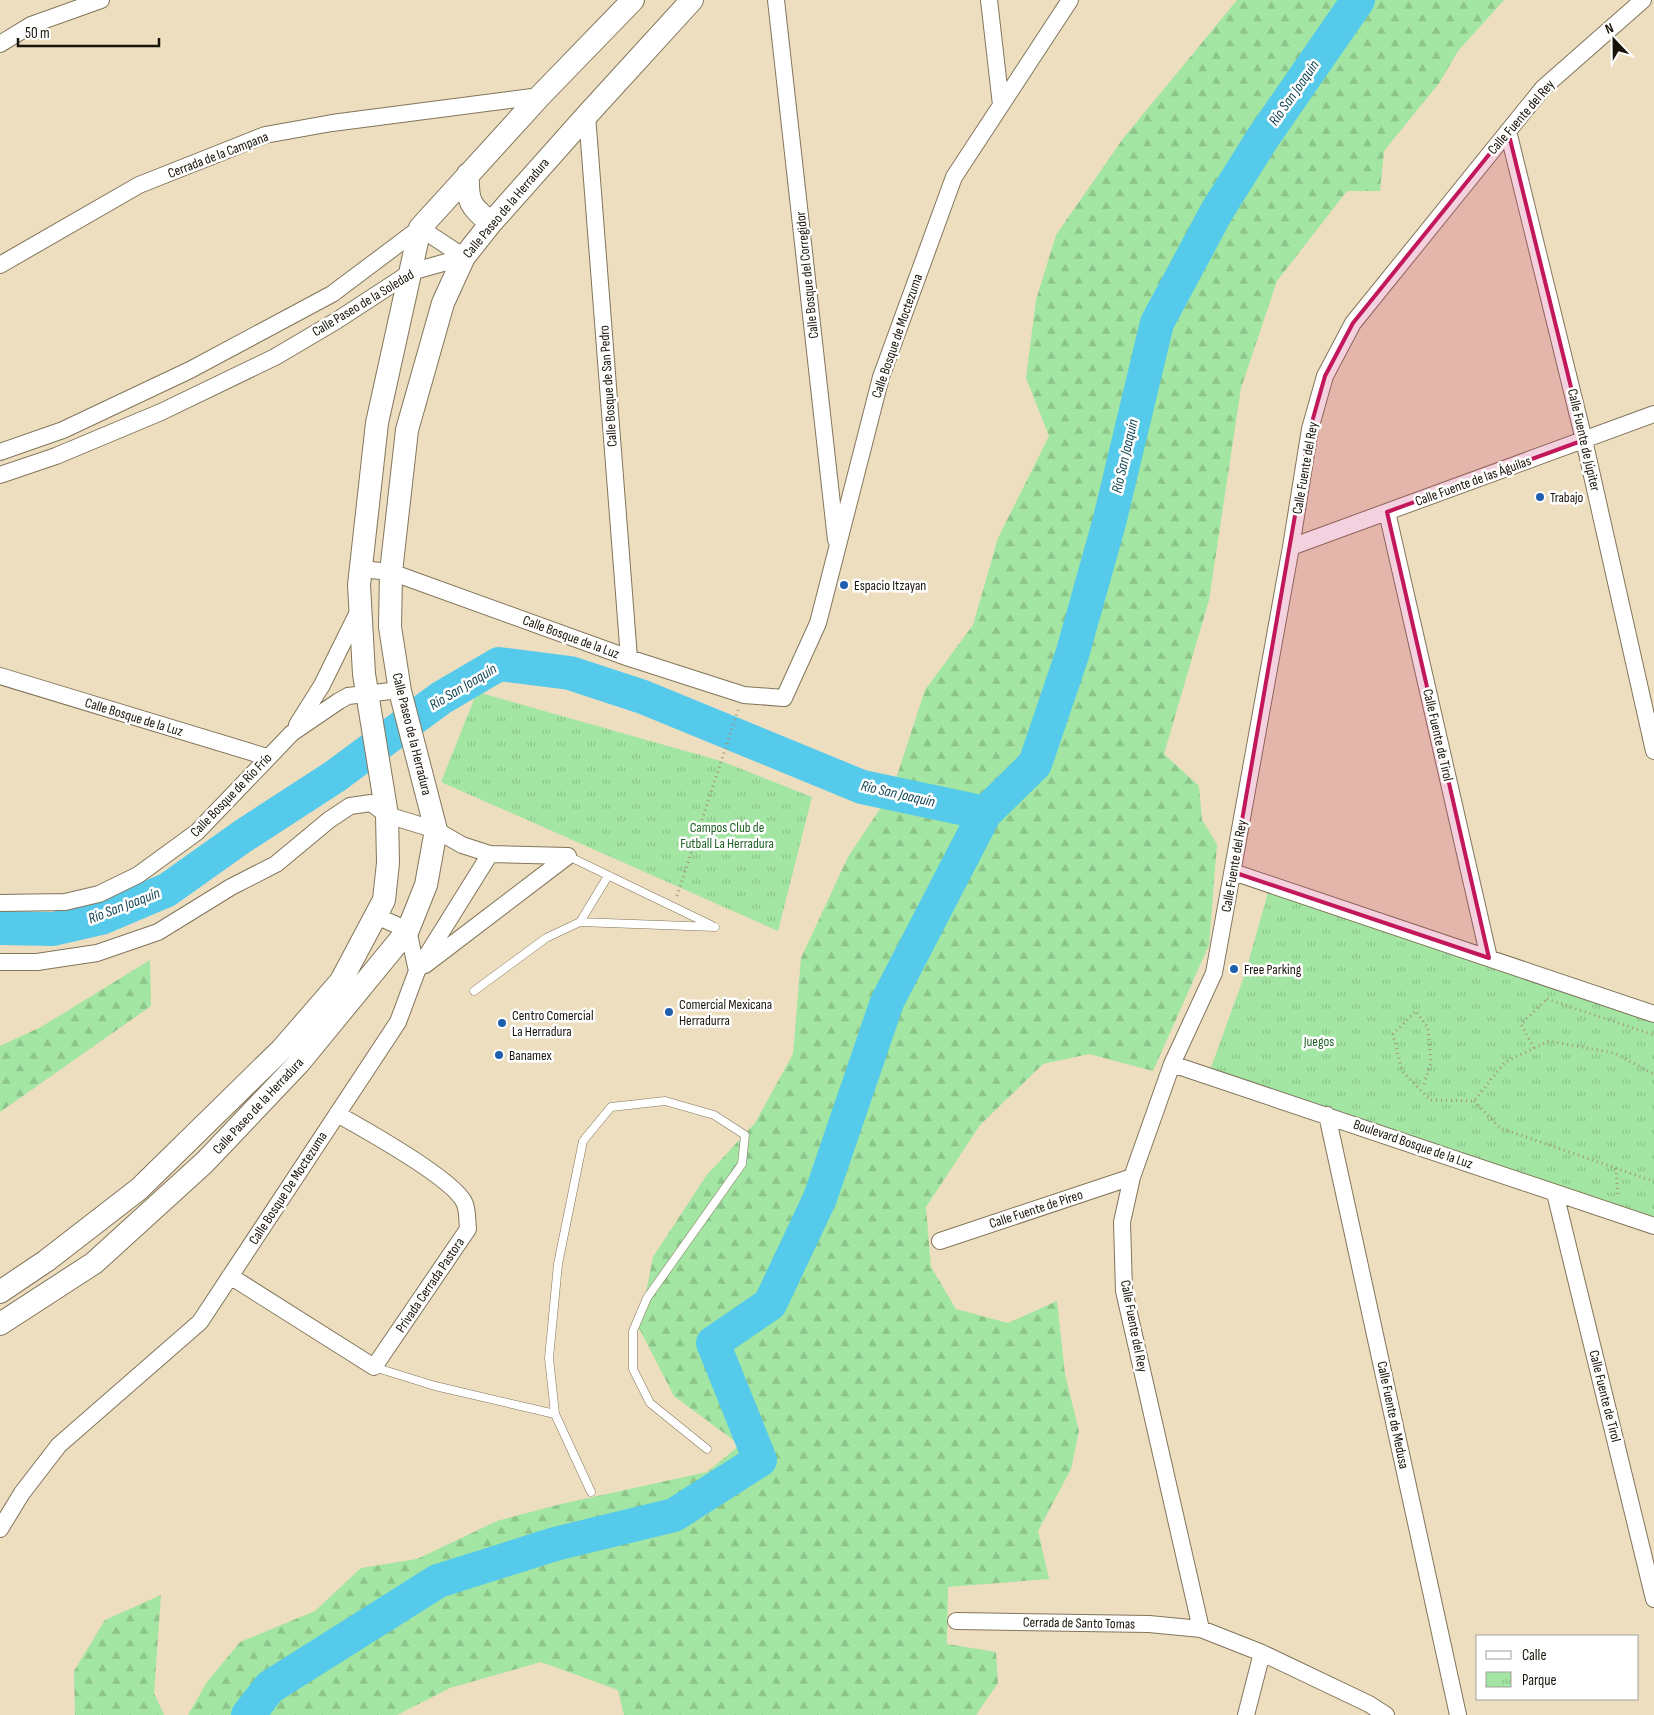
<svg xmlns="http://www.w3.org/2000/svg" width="1654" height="1715" viewBox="0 0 1654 1715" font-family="'Sofia Sans Condensed',sans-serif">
<defs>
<pattern id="forest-firs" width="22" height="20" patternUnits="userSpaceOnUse" patternTransform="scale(1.25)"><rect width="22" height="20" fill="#a3e5a2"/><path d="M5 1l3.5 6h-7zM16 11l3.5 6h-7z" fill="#8cc48a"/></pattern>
<pattern id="park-tufts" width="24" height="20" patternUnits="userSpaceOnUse" patternTransform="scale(1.25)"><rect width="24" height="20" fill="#a3e5a2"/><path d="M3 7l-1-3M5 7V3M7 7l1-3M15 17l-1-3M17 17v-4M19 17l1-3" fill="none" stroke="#8cc48a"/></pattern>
</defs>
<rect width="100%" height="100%" fill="#eddec0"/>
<path fill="url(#forest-firs)" d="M1237,0h267l-46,51 -18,31 -56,69 -4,40h-33l-70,90 -36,107 -32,212 -45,154 35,32 3,34 15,24 -8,101 -56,126 -64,-17 -46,10 -63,61 -54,82 5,60 25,42 52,14 49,-22 8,73 14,57 -8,38 -33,62 11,48 -101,8 -1,57 49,8 2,31 -22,32h-352l-6,-25 -77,-28 -91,26 -53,27h-209l19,-33 33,-40 75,-31 46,-43 56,-9 80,-38 64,-17 146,-32 33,-27 -66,-49 -35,-68 14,-71 53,-81 49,-53 38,-69 8,-96 47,-101 44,-66 33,-101 48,-65 25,-87 51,-102 -23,-58 10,-78 20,-65 66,-95z
M150,960l1,46 -151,106v-66l41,-19z
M161,1595l-7,98 10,22h-89l-1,-44 31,-51z"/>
<path fill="url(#park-tufts)" d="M477,692l244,69 91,36 -34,134 -337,-149z
M1269,889l385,129v205l-445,-150 36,-99z"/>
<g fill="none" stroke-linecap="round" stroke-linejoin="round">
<path stroke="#56caeb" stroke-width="34" d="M0,928l53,1 48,-11 66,-28 76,-54 91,-59 107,-79 58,-34 71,9 73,24 219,90 123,26
M248,1715l22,-28 168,-106 117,-37 119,-29 86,-55 -47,-117 57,-39 50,-106 67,-196 98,-189 50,-49 37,-109 37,-132 48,-200 60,-112 45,-72 96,-139"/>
<g stroke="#82755a" stroke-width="9">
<path id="service" d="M568,856l143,69
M580,922l28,-46
M474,991l72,-53 34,-16 135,5
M374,1367l61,19 120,28
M591,1492l-36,-78 -6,-56 9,-94 25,-123 28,-34 54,-6 49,14 31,20 -3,29 -95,134 -14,33v38l17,34 57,46"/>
</g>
<g stroke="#82755a" stroke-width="18">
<path id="minor" d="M776,0l60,540
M989,0l12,105
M0,44l31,-19 70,-25
M587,115l42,543
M1508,131l76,309 70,311
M0,265l139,-80 126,-50 67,-12 208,-27
M0,452l63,-22 127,-60 142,-76 88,-66 44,29
M0,475l56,-19 105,-44 114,-55 61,-36 75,-49 53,-15
M1387,512l102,446
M1291,547l363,-133
M361,569l30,3 238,86 115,37 40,3 34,-75 63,-246 73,-200 116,-177
M0,676l267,81
M297,725l25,-40 37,-75
M1233,872l421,142
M0,903l65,-1 34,-8 39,-19 59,-43 95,-99 47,-32 9,-5 51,-6
M376,916l32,14 9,41
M0,962h37l60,-9 61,-21 73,-45 45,-23 53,-44 21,-14 21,-3 16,12 49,15 26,15 28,9 78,2
M425,965l143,-109
M1172,1064l482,162
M1327,1115l131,600
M1555,1193l99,406
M940,1241l192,-64
M230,1276l144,91 94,-138c-1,-8 0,-20 -4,-27 -12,-24 -100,-73 -127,-88
M0,1529l22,-36 37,-48 141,-123 198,-300 19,-51 73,-117
M956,1621l193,3 52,5 61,24 107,51 17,11
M1201,1629l-77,-338 -2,-69 10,-45 40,-113 42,-91 77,-426 19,-118 15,-53 28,-53 190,-235 100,-88
M1246,1715l16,-62"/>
</g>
<g stroke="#82755a" stroke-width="24">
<path id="secondary" d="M468,174c-1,28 2,32 23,49
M0,1292l46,-31 93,-72 143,-140 59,-68 43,-81 4,-37 -1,-48 -23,-141 -5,-89 18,-162 43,-195 120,-132 93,-96
M0,1324l94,-61 111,-101 94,-99 109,-133 18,-45 10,-55 -36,-139 -10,-64 1,-55 16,-142 36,-127 21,-46 27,-34 96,-108 105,-115"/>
</g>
<path stroke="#a1967e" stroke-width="3" stroke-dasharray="1 4" stroke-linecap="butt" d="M677,896l61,-186
M1547,999l107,36
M1534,1048l-13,-24 27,-26
M1424,1084l7,-22 -3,-34 -12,-17 -23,23 9,37 28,29 44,1 31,-39 44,-21 65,12 40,21
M1474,1101l26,27 150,52h4
M1616,1168l2,29"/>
<use href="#service" stroke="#fff" stroke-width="8"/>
<use href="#minor" stroke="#fff" stroke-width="16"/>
<use href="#secondary" stroke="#fff" stroke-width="22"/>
</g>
<path fill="#c2185b" fill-opacity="0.2" stroke="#c2185b" stroke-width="4" stroke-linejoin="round" d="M1508,131l76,309 -197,72 102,446 -256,-86 77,-443 15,-53 28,-53z"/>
<g fill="#205eaf" stroke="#fff" stroke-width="2">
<circle cx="1540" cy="497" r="5"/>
<circle cx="844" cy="585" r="5"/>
<circle cx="1234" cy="969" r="5"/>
<circle cx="669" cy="1012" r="5"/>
<circle cx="502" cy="1023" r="5"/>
<circle cx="499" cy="1055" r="5"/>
</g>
<g text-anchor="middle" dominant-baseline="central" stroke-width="5" stroke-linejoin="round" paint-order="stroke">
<g font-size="14" fill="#191409" stroke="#fff">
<text transform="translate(1521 117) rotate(-49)">Calle Fuente del Rey</text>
<text transform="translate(218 155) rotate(-21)">Cerrada de la Campana</text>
<text transform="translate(506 208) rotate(-50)">Calle Paseo de la Herradura</text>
<text transform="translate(807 275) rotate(-96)">Calle Bosque del Corregidor</text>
<text transform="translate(363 303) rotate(-31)">Calle Paseo de la Soledad</text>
<text transform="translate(897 336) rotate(-71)">Calle Bosque de Moctezuma</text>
<text transform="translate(608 386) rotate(-94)">Calle Bosque de San Pedro</text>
<text transform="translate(1584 440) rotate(77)">Calle Fuente de Júpiter</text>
<text transform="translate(1305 468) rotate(-80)">Calle Fuente del Rey</text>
<text transform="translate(1473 481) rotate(-20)">Calle Fuente de las Águilas</text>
<text transform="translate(571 637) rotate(20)">Calle Bosque de la Luz</text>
<text transform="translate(134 717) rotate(17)">Calle Bosque de la Luz</text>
<text transform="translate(412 734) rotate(76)">Calle Paseo de la Herradura</text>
<text transform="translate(1438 735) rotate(77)">Calle Fuente de Tirol</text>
<text transform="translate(231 795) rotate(-46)">Calle Bosque de Río Frío</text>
<text transform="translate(1234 866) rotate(-80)">Calle Fuente del Rey</text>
<text transform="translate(258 1106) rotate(-47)">Calle Paseo de la Herradura</text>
<text transform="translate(1413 1144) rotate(19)">Boulevard Bosque de la Luz</text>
<text transform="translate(288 1188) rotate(-57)">Calle Bosque De Moctezuma</text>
<text transform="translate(1036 1209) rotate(-18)">Calle Fuente de Pireo</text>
<text transform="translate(430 1285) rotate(-56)">Privada Cerrada Pastora</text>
<text transform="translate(1134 1326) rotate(79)">Calle Fuente del Rey</text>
<text transform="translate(1605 1396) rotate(76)">Calle Fuente de Tirol</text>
<text transform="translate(1393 1415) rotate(78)">Calle Fuente de Medusa</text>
<text transform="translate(1079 1623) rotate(1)">Cerrada de Santo Tomas</text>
</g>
<g font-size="14" fill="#191409" stroke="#fff" text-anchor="start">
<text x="1550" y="497">Trabajo</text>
<text x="854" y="585">Espacio Itzayan</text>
<text x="1244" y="969">Free Parking</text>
<text x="679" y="1004">Comercial Mexicana<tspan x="679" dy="16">Herradurra</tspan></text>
<text x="512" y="1015">Centro Comercial<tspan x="512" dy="16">La Herradura</tspan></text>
<text x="509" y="1055">Banamex</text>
</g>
<g font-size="14" fill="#216225" stroke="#fff">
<text x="727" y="827">Campos Club de<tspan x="727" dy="16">Futball La Herradura</tspan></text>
<text x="1319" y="1041">Juegos</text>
</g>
<g font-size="15" font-style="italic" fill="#124654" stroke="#fff">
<text transform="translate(1294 93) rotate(-55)">Río San Joaquín</text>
<text transform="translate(1125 456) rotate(-77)">Río San Joaquín</text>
<text transform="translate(463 687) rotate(-31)">Río San Joaquín</text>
<text transform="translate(898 794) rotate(13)">Río San Joaquín</text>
<text transform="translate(124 906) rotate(-21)">Río San Joaquín</text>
</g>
</g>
<rect x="1476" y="1635" width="162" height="65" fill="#ffffff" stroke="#a3a19d"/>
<rect x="1486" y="1651" width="25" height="8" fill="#ffffff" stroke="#a3a19d"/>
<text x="1522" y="1660" font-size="15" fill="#191409">Calle</text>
<rect x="1486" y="1672" width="25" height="15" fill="url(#park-tufts)" stroke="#a3a19d"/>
<text x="1522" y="1685" font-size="15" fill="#191409">Parque</text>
<g transform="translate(1614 40) rotate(338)" stroke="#ffffff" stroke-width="4" paint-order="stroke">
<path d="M0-4L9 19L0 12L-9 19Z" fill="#191409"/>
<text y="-8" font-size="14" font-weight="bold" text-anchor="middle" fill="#191409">N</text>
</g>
<path d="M18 38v8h141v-8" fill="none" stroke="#191409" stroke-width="2.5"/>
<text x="25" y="38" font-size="15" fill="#191409" stroke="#ffffff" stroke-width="4" paint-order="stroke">50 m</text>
</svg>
